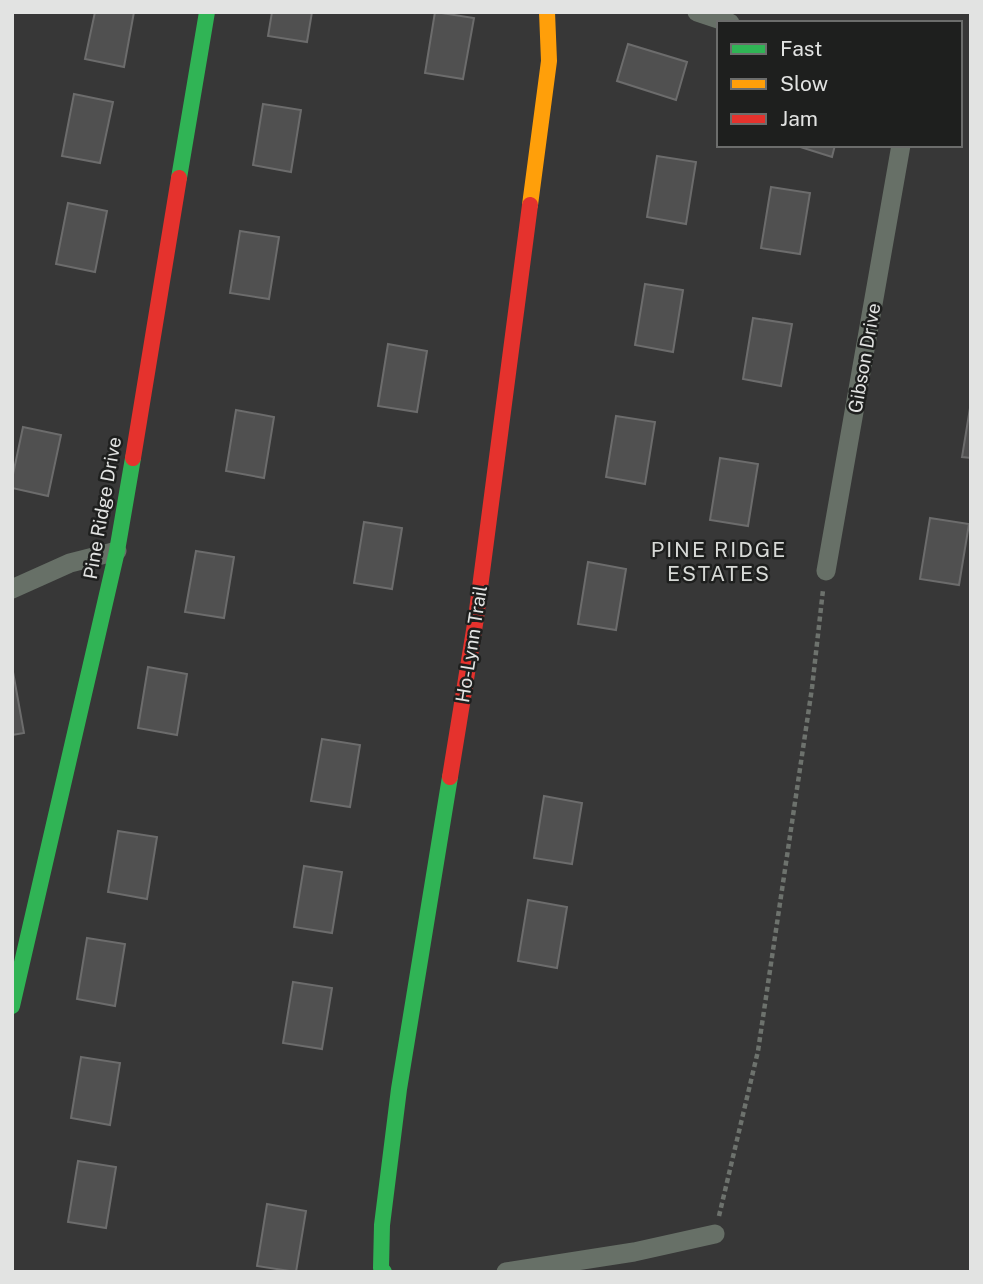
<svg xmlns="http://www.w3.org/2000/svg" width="983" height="1284" viewBox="0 0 983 1284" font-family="'Public Sans',sans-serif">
<rect width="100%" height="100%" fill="#373737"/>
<path fill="#505050" stroke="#6c6c6c" stroke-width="2" d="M95,12h39l-10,55 -39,-8z
M272,12h40l-5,30 -39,-6z
M435,12l39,6 -11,61 -38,-6z
M628,44l59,18 -11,38 -59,-19z
M74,94l39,8 -13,61 -38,-7z
M263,104l38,6 -10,62 -38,-7z
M794,145h41l-3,12z
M657,156l39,6 -10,62 -39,-7z
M771,187l39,6 -10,61 -39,-6z
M68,203l39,8 -12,61 -39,-8z
M240,231l39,6 -10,62 -39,-6z
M645,284l38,6 -10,62 -38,-7z
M753,318l39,6 -11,62 -38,-7z
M388,344l39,7 -10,61 -39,-6z
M971,402v56l-9,-1z
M236,410l38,7 -10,61 -38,-7z
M616,416l39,6 -10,62 -39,-7z
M23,427l38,8 -13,61 -36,-8v-9z
M720,458l38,6 -10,62 -38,-6z
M930,518l39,6 -10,61 -39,-6z
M364,522l38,6 -10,61 -38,-6z
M196,551l38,6 -10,61 -39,-6z
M588,562l38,7 -10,61 -38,-6z
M148,667l39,7 -10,61 -39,-7z
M13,672l11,61 -12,2v-63z
M322,739l38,6 -10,62 -39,-6z
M544,796l38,7 -10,61 -38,-6z
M118,831l39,6 -10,62 -39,-7z
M304,866l38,6 -10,61 -38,-6z
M528,900l39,7 -10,61 -39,-7z
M87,938l38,6 -10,62 -38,-7z
M293,982l39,6 -10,61 -39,-6z
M81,1057l39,6 -10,62 -39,-7z
M78,1161l38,6 -10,61 -38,-6z
M267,1204l39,7 -10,61 -39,-6z"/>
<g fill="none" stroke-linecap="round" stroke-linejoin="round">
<path stroke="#6d726d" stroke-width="4.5" stroke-dasharray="5 3.5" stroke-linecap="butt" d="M719,1216l39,-165 54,-363 11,-98"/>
<path stroke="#677067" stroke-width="19" d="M697,12l33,11
M826,571l75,-426
M12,589l58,-26 47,-12
M506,1272l128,-20 81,-18"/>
<path stroke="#30b455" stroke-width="16" d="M179,178l28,-166
M12,1006l105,-455 16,-93
M384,1272l-3,-4 1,-43 17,-136 51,-312"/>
<path stroke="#ff9f0a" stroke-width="16" d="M530,205l19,-144 -2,-49"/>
<path stroke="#e5322d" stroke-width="16" d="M133,458l46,-280
M450,777l26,-159 54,-413"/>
</g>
<g text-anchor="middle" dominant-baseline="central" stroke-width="5" stroke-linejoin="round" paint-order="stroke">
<g font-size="19" fill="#e2e3e2" stroke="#1e1f1e">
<text transform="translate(864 358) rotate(-80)">Gibson Drive</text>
<text transform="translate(102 508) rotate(-80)">Pine Ridge Drive</text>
<text transform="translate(471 644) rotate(-81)">Ho-Lynn Trail</text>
</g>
<g font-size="21" letter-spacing="2" fill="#d7d9d6" stroke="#1e1f1e">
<text x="719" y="549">PINE RIDGE<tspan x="719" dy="24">ESTATES</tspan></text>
</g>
</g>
<rect width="983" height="1284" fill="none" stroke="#e2e3e2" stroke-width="28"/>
<rect x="717" y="21" width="245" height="126" fill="#1e1f1e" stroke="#6c6d6c" stroke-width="2"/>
<rect x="731" y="44" width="35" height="10" fill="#30b455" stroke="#6c6d6c" stroke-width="2"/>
<text x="780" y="56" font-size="21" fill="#e2e3e2">Fast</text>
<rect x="731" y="79" width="35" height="10" fill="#ff9f0a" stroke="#6c6d6c" stroke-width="2"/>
<text x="780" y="91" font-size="21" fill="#e2e3e2">Slow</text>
<rect x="731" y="114" width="35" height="10" fill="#e5322d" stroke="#6c6d6c" stroke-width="2"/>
<text x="780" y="126" font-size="21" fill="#e2e3e2">Jam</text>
</svg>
